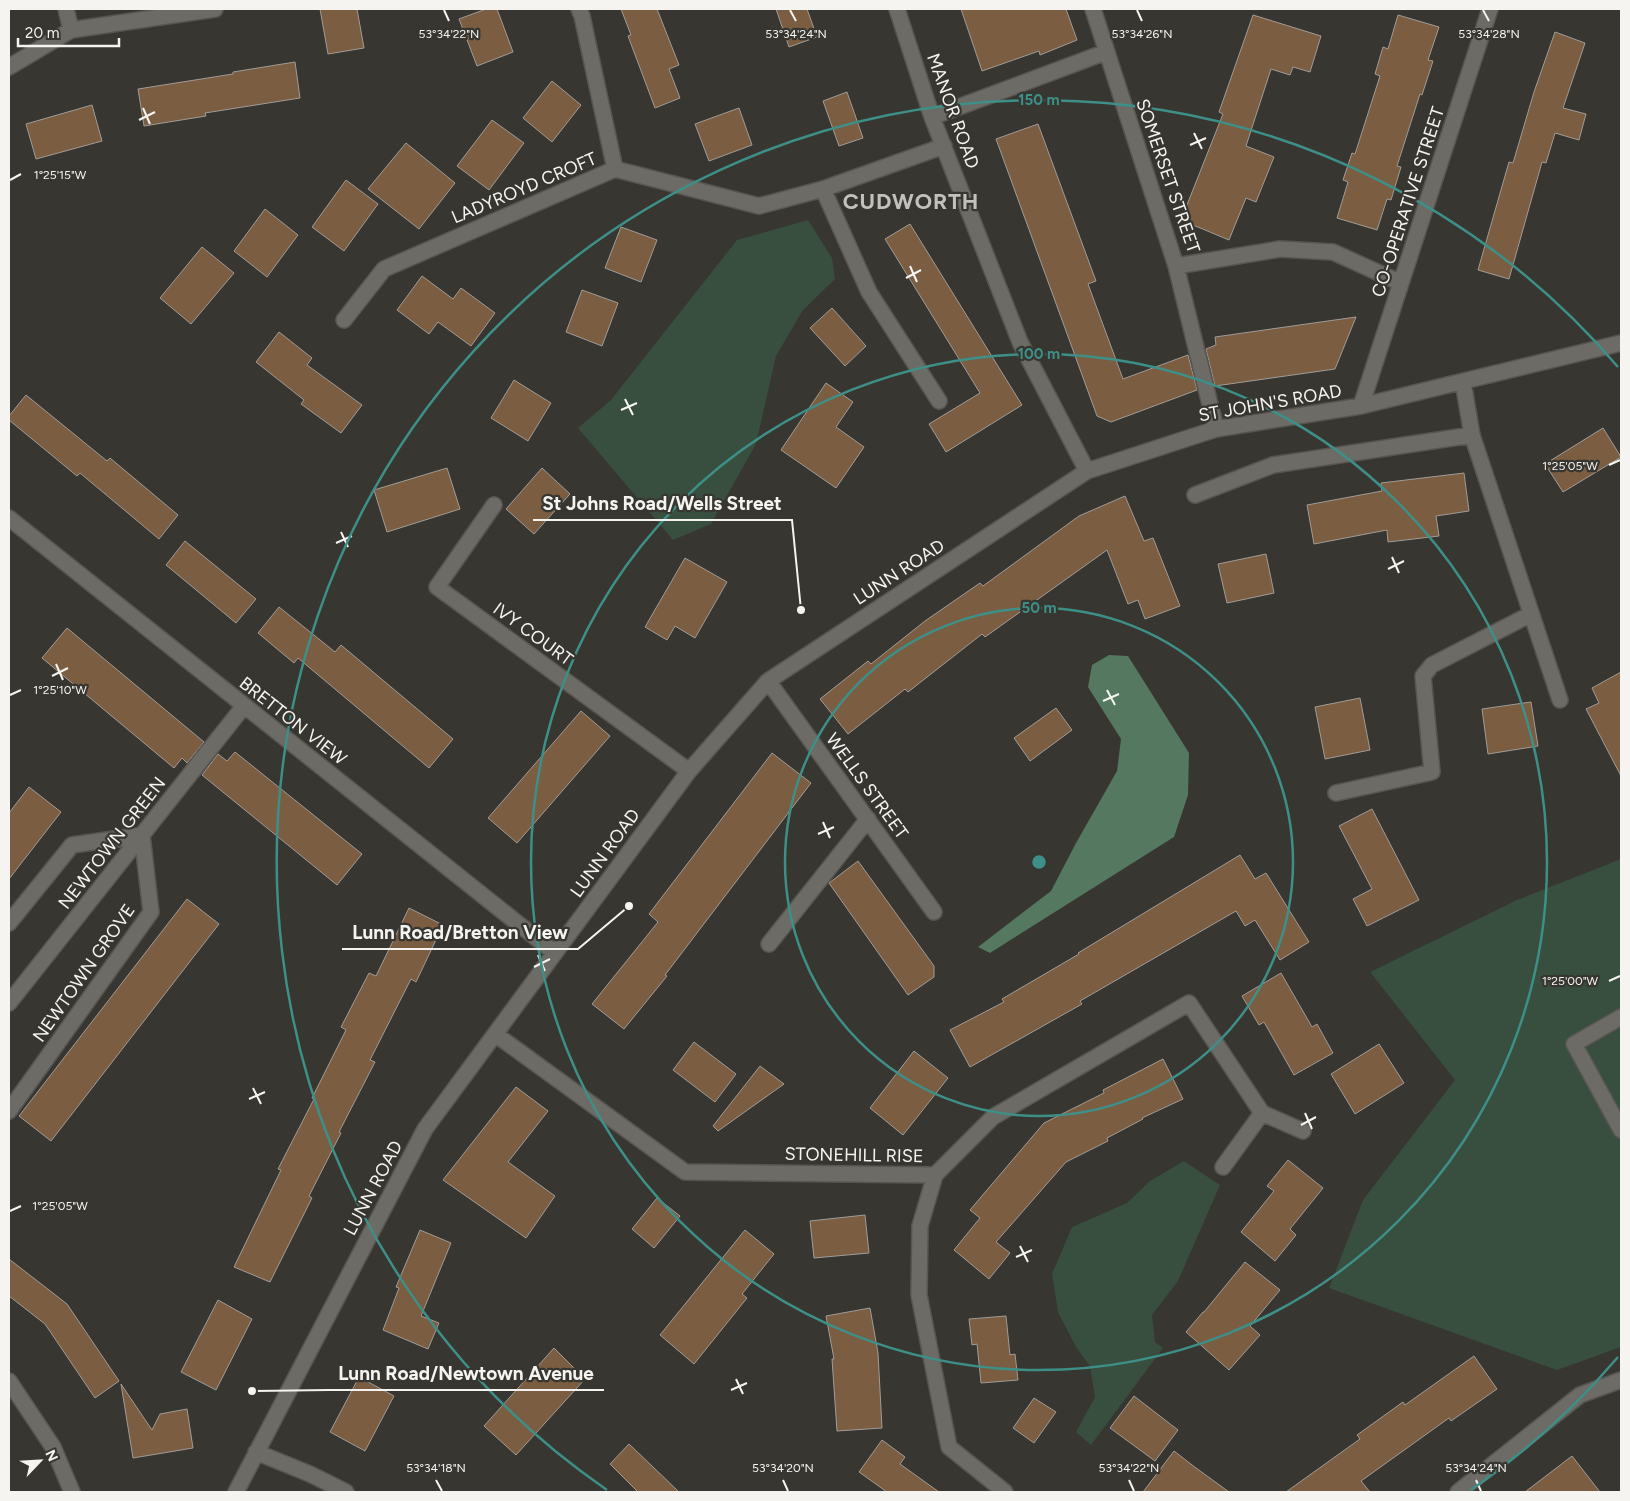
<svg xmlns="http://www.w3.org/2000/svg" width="1630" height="1501" viewBox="0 0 1630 1501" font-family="Figtree,sans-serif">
<rect width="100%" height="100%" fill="#373631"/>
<path fill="#384e3f" d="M808,220l24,38 3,21 -32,31 -27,46 -20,88 -45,80 -38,16 -95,-112 33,-28 126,-160z
M1621,859v488l-64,23 -228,-82 34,-88 92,-120 -85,-108 147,-72z
M1184,1161l36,24 -42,96 -26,34 3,27 8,6 -72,97 -15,-13 19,-35 -5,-31 -14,-19 -18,-35 -6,-38 20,-47 55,-24 23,-22z"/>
<path fill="#547860" d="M1109,655l19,1 61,97 -1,42 -14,42 -184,116 -12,-6 73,-56 25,-48 41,-72 4,-32 -33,-52 4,-22z"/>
<path fill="#7b5d41" stroke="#a19c98" d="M320,9h37l7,39 -36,6z
M486,9h11l16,43 -36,14 -18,-47z
M621,9h36l22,56 -10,4 11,29 -25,10 -27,-72 3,-1z
M776,9h31l10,28 -28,10z
M961,9h105l11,31 -37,15 -1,-4 -57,20z
M1253,15l68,21 -11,36 -17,-5 -3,8 -19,-6 -25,77 28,11 -18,45 -10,-4 -17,42 -48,-20 42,-106 -4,-2z
M1398,15l41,12 -11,33 5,1 -11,34 -2,-1 -23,72 4,1 -10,33 -4,-1 -10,31 -40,-12 11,-36 -5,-2 9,-27 3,1 25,-78 -5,-2 8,-27 5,2z
M1555,32l30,11 -22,65 23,6 -7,26 -24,-7 -9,30 -4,-1 -33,117 -31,-9 31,-108 4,1 21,-71z
M295,62l5,36 -95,15 1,3 -62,10 -6,-37 95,-15v-2z
M552,81l29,24 -29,37 -29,-24z
M847,92l16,46 -24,8 -16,-45z
M92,105l10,36 -66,18 -10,-35z
M739,108l13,37 -43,16 -14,-37z
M492,120l32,23 -35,47 -32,-24z
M1038,124l58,157 -8,3 35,95 65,-24 9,35 -86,32 -14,-6 -101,-277z
M406,143l49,40 -36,46 -51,-40z
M346,180l32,24 -34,47 -32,-24z
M265,209l33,26 -31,42 -33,-26z
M910,224l112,181 -76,47 -17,-28 51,-31 -95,-154z
M621,227l36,13 -16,42 -36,-14z
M202,247l32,26 -43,51 -31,-26z
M422,276l31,23 8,-11 34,25 -24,33 -33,-24 -9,12 -32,-24z
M582,290l36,13 -16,43 -36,-14z
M832,308l34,38 -21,20 -35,-38z
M1356,317l-21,52 -120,17 -9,-37 10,-4 -1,-8z
M279,332l33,26 -5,7 55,40 -21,28 -40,-29 3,-4 -48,-38z
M514,380l37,23 -23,38 -37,-23z
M826,383l27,19 -17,25 28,20 -28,41 -55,-38z
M26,395l81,66 3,-3 68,57 -19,24 -79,-66 -3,3 -68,-56v-4z
M1603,428l18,29 -58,35 -18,-28z
M447,468l13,41 -73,23 -13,-42z
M542,468l28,26 -36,40 -28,-25z
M1464,473l5,38 -33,5 3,20 -51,6 -1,-12 -73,14 -7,-39 75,-14 -1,-8z
M1125,496l19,45 9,-3 27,68 -35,13 -7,-19 -10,4 -21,-54 -122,87 -3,-3 -74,58 -3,-3 -57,45 -28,-35 48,-38 3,3 54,-43 55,-38 3,3 96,-70z
M185,541l71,58 -20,24 -70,-58z
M1266,554l8,39 -47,10 -9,-39z
M685,558l42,24 -32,56 -20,-12 -8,14 -22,-13z
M279,607l56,45 6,-7 112,94 -24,29 -131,-110 -4,5 -36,-30z
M67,628l137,114 -17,21 -5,-5 -8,10 -132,-110z
M1621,672v104l-35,-67 13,-6 -7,-15z
M1360,698l10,52 -45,9 -10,-52z
M1531,702l7,44 -50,8 -6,-45z
M1056,708l16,22 -42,31 -16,-23z
M581,711l29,25 -93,107 -29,-25z
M235,752l127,102 -25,31 -135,-110 16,-21 9,7z
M772,753l39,30 -146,192 2,1 -43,53 -32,-25 66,-82 -9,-8z
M29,787l32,25 -52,67v-66z
M1372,809l47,91 -52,26 -14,-27 19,-10 -33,-63z
M1240,855l15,24 11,-6 43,69 -29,18 -25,-40 -10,6 -9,-15 -156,90 2,3 -112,63 -20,-37 54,-28 -2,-3 77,-45 -1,-1z
M858,861l76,105v11l-26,18 -79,-112z
M187,899l32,25 -168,217 -32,-25z
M409,908l34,17 -27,57 -5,-3 -41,81 5,2 -36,70 2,1 -32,63 3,2 -42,84 -36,-15 47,-97 -3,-1 36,-70 -2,-1 34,-68 -5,-3 28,-54 7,3z
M1281,973l31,54 5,-3 16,29 -39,22 -30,-53 -5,3 -17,-29z
M694,1042l42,32 -21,28 -42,-32z
M1379,1044l25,39 -49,31 -24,-40z
M914,1051l34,27 -45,57 -33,-27z
M1163,1059l20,40 -41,19 1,1 -36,19 1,3 -42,21 -70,80 14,11 -21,26 -35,-29 26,-32 -10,-8 74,-87 60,-30 -1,-3z
M760,1066l24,18 -66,47 -5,-5z
M516,1087l32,24 -40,51 47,34 -29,42 -83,-58z
M1288,1160l35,28 -33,41 6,6 -21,26 -34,-29 33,-41 -7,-5z
M657,1198l23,18 -26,32 -22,-19z
M865,1215l4,38 -55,5 -4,-37z
M420,1230l31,13 -30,73 18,7 -11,26 -45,-19 16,-42 -3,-1z
M745,1230l29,24 -32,40 5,4 -53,66 -34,-29z
M9,1259l58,45 52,77 -24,17 -50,-74 -36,-28z
M1245,1262l35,28 -30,36 10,9 -31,35 -43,-38 17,-20h1z
M218,1300l34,19 -36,71 -35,-18z
M870,1308l8,45 4,75 -45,3 -5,-72h2l-8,-43z
M1006,1316l4,39 5,-1 3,26 -37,3 -4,-39 -5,1 -3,-26z
M554,1348l31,31 -69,76 -32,-29z
M1474,1356l23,33 -46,32 -2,-3 -88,63 9,11h-84l74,-53 -3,-4 46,-33 2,3z
M359,1377l35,19 -29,55 -35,-19z
M121,1384l31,46 8,-16 27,-5 6,39 -60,10z
M1134,1396l44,34 -23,31 -45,-33z
M1034,1398l22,14 -22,31 -21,-15z
M882,1440l23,17 -5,7 39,28h-52l-28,-20z
M629,1444l23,22 27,26h-41l-28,-28z
M1174,1451l22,17 33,24h-86z
M1572,1456l28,36h-75z"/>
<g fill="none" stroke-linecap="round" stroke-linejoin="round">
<g stroke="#575551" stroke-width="18">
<path id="minor" d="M66,9l5,21
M579,9l3,7 33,153
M897,9l35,108 88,225 67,129
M1093,9l83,257 104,-17 53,3 68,31
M9,67l62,-37 144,-21
M932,117l174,-65
M823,189l46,103 70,109
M1176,266l40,163
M344,320l40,-51 231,-100 144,37 64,-17 121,-43
M1361,406l129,-397
M1472,435l88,265
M1195,495l78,-30 199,-30 -9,-53
M494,505l-57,82 252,184
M9,518l546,435
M768,681l166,231
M1336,793l96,-21 -9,-96 9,-11 99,-51
M9,923l63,-78 70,-10 9,77 -142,199
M769,944l99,-125
M9,1003l235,-297
M1621,1017l-47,27 47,86
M495,1034l190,138 250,3 58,-58 196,-114 73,110 -39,54
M1262,1113l41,18
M935,1175l-15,51 -1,69 30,152 56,45
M9,1381l44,66 19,45
M256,1452l54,22 36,18
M236,1492l189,-363 264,-358 79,-90 319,-210 129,-42 145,-23 260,-63
M1458,1492l122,-97 41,-15"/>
</g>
<use href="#minor" stroke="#6d6b66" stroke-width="15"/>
</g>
<path fill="none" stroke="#f5f4f1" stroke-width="2" d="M444,10l5,11M790,10l6,11M1137,10l5,11M1483,10l6,11M143,108l7,16M139,120l16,-8M1194,133l8,16M1190,145l16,-7M10,180l11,-6M910,266l7,16M906,278l15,-8M625,399l8,16M621,410l16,-7M1609,465l11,-5M341,532l7,15M336,543l16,-7M1392,557l7,16M1388,569l16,-8M56,664l7,16M52,676l16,-8M1107,690l8,15M10,695l11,-5M1103,701l16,-7M823,822l7,16M818,834l16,-7M538,955l7,16M534,967l16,-8M1609,981l11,-5M253,1088l8,16M249,1099l16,-7M1305,1113l7,16M1301,1125l15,-8M10,1211l11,-5M1020,1246l8,16M1016,1257l16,-7M736,1379l7,15M731,1390l16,-7M436,1480l6,11M783,1480l5,11M1129,1480l5,11M1476,1480l5,11"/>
<g fill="none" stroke="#3d8f88" stroke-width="2.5">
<circle cx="1039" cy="862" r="254"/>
<circle cx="1039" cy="862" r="508"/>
<path d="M1618 1357A762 762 0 0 1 1471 1490M607 1490A762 762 0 1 1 1618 367"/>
</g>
<g text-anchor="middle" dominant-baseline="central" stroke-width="4.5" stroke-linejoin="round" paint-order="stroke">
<g font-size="18" fill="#f5f4f1" stroke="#373631">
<text transform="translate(953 111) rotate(70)">MANOR ROAD</text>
<text transform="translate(1168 176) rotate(71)">SOMERSET STREET</text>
<text transform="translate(524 188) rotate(-23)">LADYROYD CROFT</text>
<text transform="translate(1408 202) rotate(-72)">CO-OPERATIVE STREET</text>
<text transform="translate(1270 403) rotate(-10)">ST JOHN'S ROAD</text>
<text transform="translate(899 572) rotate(-33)">LUNN ROAD</text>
<text transform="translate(533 634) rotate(36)">IVY COURT</text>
<text transform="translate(293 721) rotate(38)">BRETTON VIEW</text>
<text transform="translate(867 786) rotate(54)">WELLS STREET</text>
<text transform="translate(112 843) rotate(-52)">NEWTOWN GREEN</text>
<text transform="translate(605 853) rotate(-54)">LUNN ROAD</text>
<text transform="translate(84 973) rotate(-55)">NEWTOWN GROVE</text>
<text transform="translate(854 1155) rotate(1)">STONEHILL RISE</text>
<text transform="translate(373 1188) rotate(-62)">LUNN ROAD</text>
</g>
<g font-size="22" font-weight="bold" letter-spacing="1" fill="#c3c1bb" stroke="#373631">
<text x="911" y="201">CUDWORTH</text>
</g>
</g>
<g font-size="12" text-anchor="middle" fill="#f5f4f1" stroke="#373631" stroke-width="4.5" stroke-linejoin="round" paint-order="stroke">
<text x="449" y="38">53°34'22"N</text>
<text x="796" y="38">53°34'24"N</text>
<text x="1142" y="38">53°34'26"N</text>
<text x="1489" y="38">53°34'28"N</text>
<text x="60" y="179">1°25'15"W</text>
<text x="1570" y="470">1°25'05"W</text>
<text x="60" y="694">1°25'10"W</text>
<text x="1570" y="985">1°25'00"W</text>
<text x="60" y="1210">1°25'05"W</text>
<text x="436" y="1472">53°34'18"N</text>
<text x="783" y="1472">53°34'20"N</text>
<text x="1129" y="1472">53°34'22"N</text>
<text x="1476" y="1472">53°34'24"N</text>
</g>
<circle cx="1039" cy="862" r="8" fill="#3d8f88" stroke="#373631" stroke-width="2.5"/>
<g font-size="15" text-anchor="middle" font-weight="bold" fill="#3d8f88" stroke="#373631" stroke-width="4.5" stroke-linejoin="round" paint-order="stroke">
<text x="1039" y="105">150 m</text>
<text x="1039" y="359">100 m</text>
<text x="1039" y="613">50 m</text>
</g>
<path fill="none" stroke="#f5f4f1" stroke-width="2" d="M801 610L792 520H533M629 906L578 949H342M252 1391L329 1390H604"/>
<g fill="#f5f4f1" stroke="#373631" stroke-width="2">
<circle cx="801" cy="610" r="5"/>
<circle cx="629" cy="906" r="5"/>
<circle cx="252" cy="1391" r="5"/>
</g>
<g font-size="19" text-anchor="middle" font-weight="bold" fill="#f5f4f1" stroke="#373631" stroke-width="4.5" stroke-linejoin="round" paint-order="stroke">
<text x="662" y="510">St Johns Road/Wells Street</text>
<text x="460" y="939">Lunn Road/Bretton View</text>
<text x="466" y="1380">Lunn Road/Newtown Avenue</text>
</g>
<rect width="1630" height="1501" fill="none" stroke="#f5f4f1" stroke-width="20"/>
<g transform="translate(40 1461) rotate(65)" stroke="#373631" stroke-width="4" paint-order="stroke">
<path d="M0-4L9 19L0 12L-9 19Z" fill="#f5f4f1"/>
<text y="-8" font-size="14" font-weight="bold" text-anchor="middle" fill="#f5f4f1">N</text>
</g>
<path d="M18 38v8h101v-8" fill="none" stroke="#f5f4f1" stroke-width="2.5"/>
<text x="25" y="38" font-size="15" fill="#f5f4f1" stroke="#373631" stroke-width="4" paint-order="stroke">20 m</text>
</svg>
